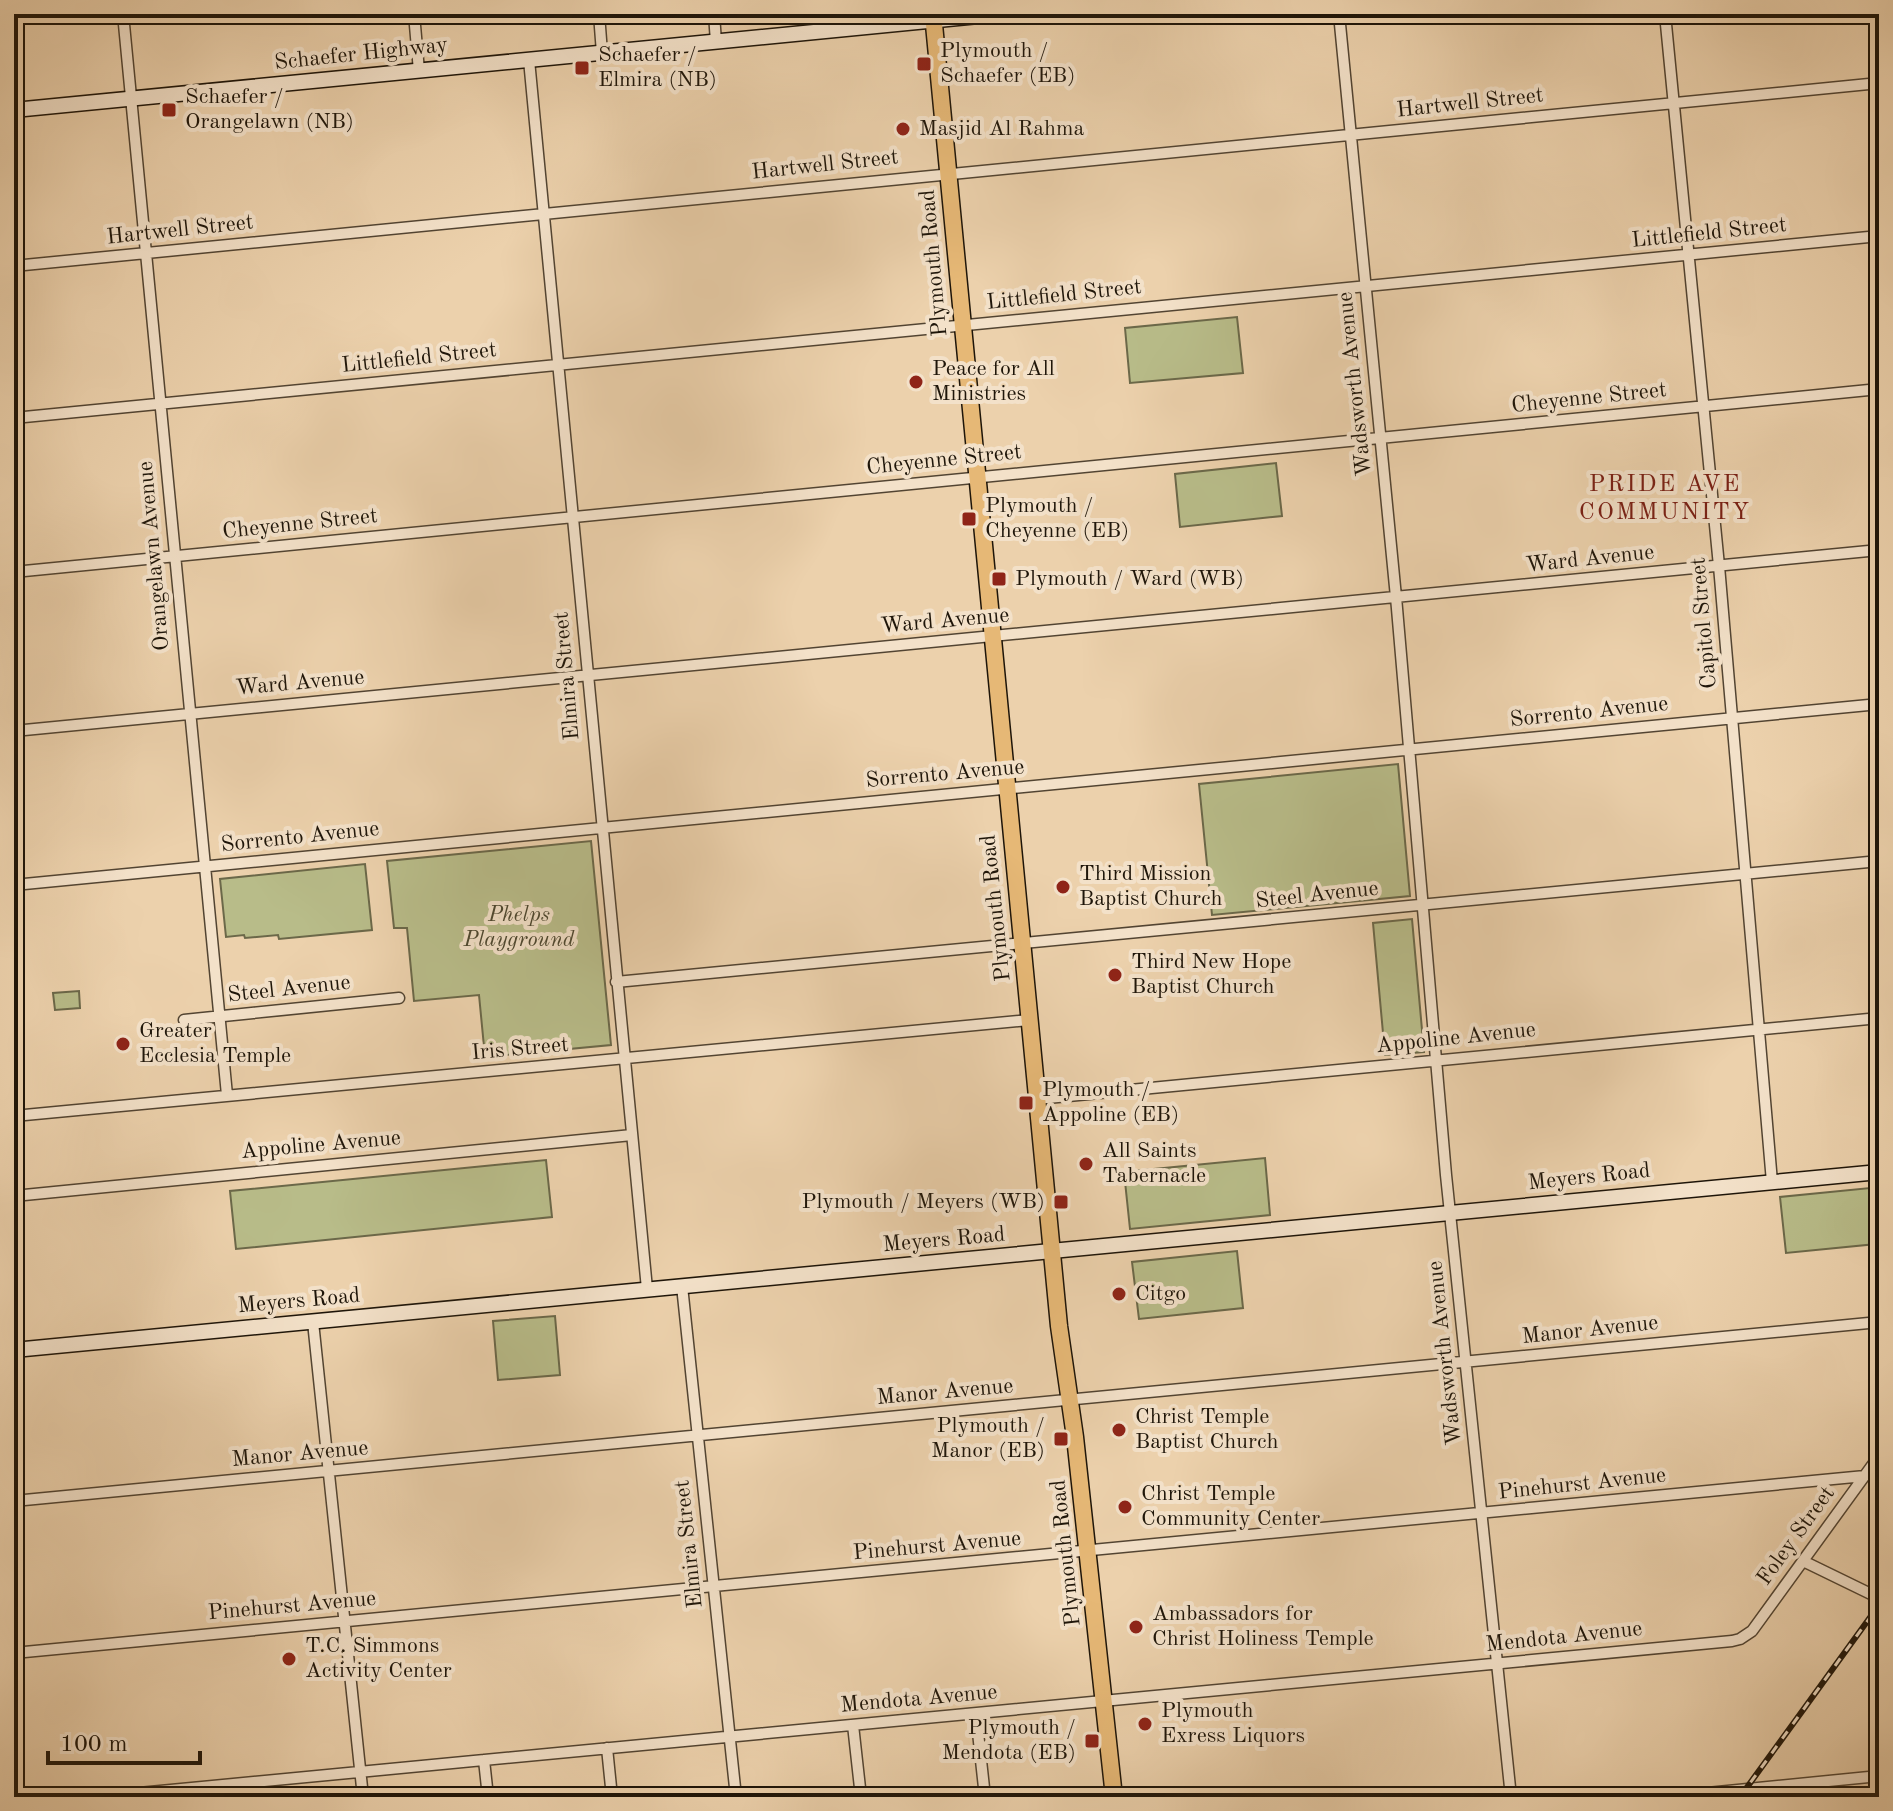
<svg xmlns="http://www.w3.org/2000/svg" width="1893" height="1811" viewBox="0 0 1893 1811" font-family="'Old Standard TT',serif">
<rect width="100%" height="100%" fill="#ecd1ac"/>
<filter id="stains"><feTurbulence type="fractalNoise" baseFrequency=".0025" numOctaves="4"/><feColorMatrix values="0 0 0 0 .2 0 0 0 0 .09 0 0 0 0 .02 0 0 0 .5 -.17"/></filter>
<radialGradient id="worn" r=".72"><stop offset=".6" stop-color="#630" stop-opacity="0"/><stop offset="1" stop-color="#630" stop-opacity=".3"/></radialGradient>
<path fill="#b8bc89" stroke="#6b6849" stroke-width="2" d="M1237,317l6,56 -113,10 -5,-55z
M1276,463l6,53 -102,11 -5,-53z
M1398,764l12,132 -198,19 -13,-131z
M591,841l20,204 -126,12 -6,-62 -65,6 -7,-73h-13l-7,-67z
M365,864l7,66 -93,9 -1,-4 -33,3 -1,-3 -18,2 -6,-58z
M1412,919l12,133 -39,3 -12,-132z
M79,991l1,17 -25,2 -2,-17z
M1265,1158l5,57 -140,14 -6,-57z
M546,1160l6,57 -316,32 -6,-58z
M1870,1188l6,56 -90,9 -6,-56z
M1237,1251l6,57 -104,11 -7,-57z
M555,1316l5,59 -62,5 -5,-59z"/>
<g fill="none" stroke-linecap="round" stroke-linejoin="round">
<g stroke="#524432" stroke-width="13">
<path id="street" d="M123,14l104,1081
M414,14l5,57
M599,14l3,39
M714,14l2,28
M1339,14l57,583 50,578 65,622
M1665,14l54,552 53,616
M529,60l118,1229
M14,266l1865,-183
M14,418l1865,-182
M14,572l1865,-183
M14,731l1865,-181
M14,885l1865,-181
M616,982l1263,-121
M184,1020l215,-22
M1037,1099l842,-81
M14,1116l1015,-96
M14,1196l618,-61
M682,1286l54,511
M313,1322l50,475
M14,1501l1865,-179
M1803,1561l74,36
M14,1653l1851,-177
M976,1714l9,83
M853,1725l8,72
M607,1748l5,49
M484,1760l4,37
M97,1797l1635,-156 8,-2 12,-8 127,-175
M1667,1797l212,-21"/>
</g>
<g stroke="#1e1509" stroke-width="17">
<path id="secondary" d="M14,110l985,-96
M14,1350l1865,-178"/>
</g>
<g stroke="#1e1509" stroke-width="19">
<path id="primary" d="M933,14l126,1312 16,111 39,360"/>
</g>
<use href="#street" stroke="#f3e1c9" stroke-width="10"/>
<use href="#secondary" stroke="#f3e1c9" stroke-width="14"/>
<use href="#primary" stroke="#e6b876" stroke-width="16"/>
<g stroke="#1e1509" stroke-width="6">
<path id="rail" d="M1740,1797l139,-192"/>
</g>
<use href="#rail" stroke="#f3e1c9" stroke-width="3" stroke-dasharray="9" stroke-linecap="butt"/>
</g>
<g fill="#8f2418" stroke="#f3e1c9" stroke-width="3">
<rect x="916" y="56" width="16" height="16" rx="4"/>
<rect x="574" y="60" width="16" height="16" rx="4"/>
<rect x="161" y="102" width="16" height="16" rx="4"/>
<circle cx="903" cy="129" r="8"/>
<circle cx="916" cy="382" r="8"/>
<rect x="961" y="511" width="16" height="16" rx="4"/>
<rect x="991" y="571" width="16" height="16" rx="4"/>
<circle cx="1063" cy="887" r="8"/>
<circle cx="1115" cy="975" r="8"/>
<circle cx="123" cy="1044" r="8"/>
<rect x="1018" y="1095" width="16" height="16" rx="4"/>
<circle cx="1086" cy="1164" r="8"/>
<rect x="1053" y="1194" width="16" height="16" rx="4"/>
<circle cx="1119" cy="1294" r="8"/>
<circle cx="1119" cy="1430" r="8"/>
<rect x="1053" y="1431" width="16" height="16" rx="4"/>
<circle cx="1125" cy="1507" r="8"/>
<circle cx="1136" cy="1627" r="8"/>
<circle cx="289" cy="1659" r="8"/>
<circle cx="1145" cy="1724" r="8"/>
<rect x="1084" y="1733" width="16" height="16" rx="4"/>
</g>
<g text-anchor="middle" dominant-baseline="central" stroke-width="8" stroke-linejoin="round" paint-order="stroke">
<g font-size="22" fill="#1e1509" stroke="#f3e1c9" text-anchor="start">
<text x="940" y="51">Plymouth /<tspan x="940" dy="25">Schaefer (EB)</tspan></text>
<text x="598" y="55">Schaefer /<tspan x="598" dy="25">Elmira (NB)</tspan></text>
<text x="185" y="97">Schaefer /<tspan x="185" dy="25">Orangelawn (NB)</tspan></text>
<text x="919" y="129">Masjid Al Rahma</text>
<text x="932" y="369">Peace for All<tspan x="932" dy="25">Ministries</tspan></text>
<text x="985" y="506">Plymouth /<tspan x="985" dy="25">Cheyenne (EB)</tspan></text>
<text x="1015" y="579">Plymouth / Ward (WB)</text>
<text x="1079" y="874">Third Mission<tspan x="1079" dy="25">Baptist Church</tspan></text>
<text x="1131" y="962">Third New Hope<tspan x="1131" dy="25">Baptist Church</tspan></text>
<text x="139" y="1031">Greater<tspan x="139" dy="25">Ecclesia Temple</tspan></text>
<text x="1042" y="1090">Plymouth /<tspan x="1042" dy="25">Appoline (EB)</tspan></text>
<text x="1102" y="1151">All Saints<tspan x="1102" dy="25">Tabernacle</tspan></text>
<text x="1045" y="1202" text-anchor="end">Plymouth / Meyers (WB)</text>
<text x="1135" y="1294">Citgo</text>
<text x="1135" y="1417">Christ Temple<tspan x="1135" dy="25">Baptist Church</tspan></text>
<text x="1045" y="1426" text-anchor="end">Plymouth /<tspan x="1045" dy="25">Manor (EB)</tspan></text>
<text x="1141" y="1494">Christ Temple<tspan x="1141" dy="25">Community Center</tspan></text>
<text x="1152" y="1614">Ambassadors for<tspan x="1152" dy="25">Christ Holiness Temple</tspan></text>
<text x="305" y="1646">T.C. Simmons<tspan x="305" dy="25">Activity Center</tspan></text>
<text x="1161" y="1711">Plymouth<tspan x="1161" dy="25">Exress Liquors</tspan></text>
<text x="1076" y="1728" text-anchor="end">Plymouth /<tspan x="1076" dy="25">Mendota (EB)</tspan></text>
</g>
<g font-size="22" fill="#1e1509" stroke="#f3e1c9">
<text transform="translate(361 54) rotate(-6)">Schaefer Highway</text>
<text transform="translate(1470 103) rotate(-6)">Hartwell Street</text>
<text transform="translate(825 165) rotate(-6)">Hartwell Street</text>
<text transform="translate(180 230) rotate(-6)">Hartwell Street</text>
<text transform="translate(1709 233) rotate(-6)">Littlefield Street</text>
<text transform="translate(934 263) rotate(-95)">Plymouth Road</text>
<text transform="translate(1064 295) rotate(-6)">Littlefield Street</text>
<text transform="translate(419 358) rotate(-6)">Littlefield Street</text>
<text transform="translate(1355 384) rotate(-96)">Wadsworth Avenue</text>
<text transform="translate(1589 398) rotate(-6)">Cheyenne Street</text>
<text transform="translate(944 460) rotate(-6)">Cheyenne Street</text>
<text transform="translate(300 524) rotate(-6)">Cheyenne Street</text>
<text transform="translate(154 556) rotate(-95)">Orangelawn Avenue</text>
<text transform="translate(1590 559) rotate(-6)">Ward Avenue</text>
<text transform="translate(945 621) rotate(-5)">Ward Avenue</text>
<text transform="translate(1704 623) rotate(-95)">Capitol Street</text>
<text transform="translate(567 676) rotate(-95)">Elmira Street</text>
<text transform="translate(300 683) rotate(-5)">Ward Avenue</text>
<text transform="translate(1589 712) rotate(-6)">Sorrento Avenue</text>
<text transform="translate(945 774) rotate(-5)">Sorrento Avenue</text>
<text transform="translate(300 837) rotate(-6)">Sorrento Avenue</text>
<text transform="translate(1317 895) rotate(-6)">Steel Avenue</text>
<text transform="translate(996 908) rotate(-96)">Plymouth Road</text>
<text transform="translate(289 989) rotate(-6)">Steel Avenue</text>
<text transform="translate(1456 1038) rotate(-6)">Appoline Avenue</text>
<text transform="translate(520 1049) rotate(-5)">Iris Street</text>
<text transform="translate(321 1145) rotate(-5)">Appoline Avenue</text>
<text transform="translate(1589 1177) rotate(-6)">Meyers Road</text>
<text transform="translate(944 1240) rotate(-5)">Meyers Road</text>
<text transform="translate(299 1301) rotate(-5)">Meyers Road</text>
<text transform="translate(1590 1330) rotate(-6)">Manor Avenue</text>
<text transform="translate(1445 1353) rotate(-96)">Wadsworth Avenue</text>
<text transform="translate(945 1392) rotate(-5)">Manor Avenue</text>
<text transform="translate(300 1454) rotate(-5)">Manor Avenue</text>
<text transform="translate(1582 1484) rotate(-6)">Pinehurst Avenue</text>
<text transform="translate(1796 1536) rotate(-54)">Foley Street</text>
<text transform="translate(689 1544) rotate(-96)">Elmira Street</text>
<text transform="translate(937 1546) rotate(-5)">Pinehurst Avenue</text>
<text transform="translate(1066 1553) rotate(-96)">Plymouth Road</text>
<text transform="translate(292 1606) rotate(-5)">Pinehurst Avenue</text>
<text transform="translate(1564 1637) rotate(-6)">Mendota Avenue</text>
<text transform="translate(919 1699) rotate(-5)">Mendota Avenue</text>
</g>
<g font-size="22" font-style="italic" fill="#4c472f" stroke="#f3e1c9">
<text x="519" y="915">Phelps<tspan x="519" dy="25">Playground</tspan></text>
</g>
<g font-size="24" letter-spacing="2" fill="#7a1f14" stroke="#f3e1c9">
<text x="1665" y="485">PRIDE AVE<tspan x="1665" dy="28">COMMUNITY</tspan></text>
</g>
</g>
<rect width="1893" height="1811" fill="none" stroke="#ecd1ac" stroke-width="48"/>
<rect x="16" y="16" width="1861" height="1779" fill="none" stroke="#1e1509" stroke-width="4"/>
<rect x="24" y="24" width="1845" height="1763" fill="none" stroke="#1e1509" stroke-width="2"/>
<path d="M48 1751v12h152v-12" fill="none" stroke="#1e1509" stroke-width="4"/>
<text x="60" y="1751" font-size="24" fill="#1e1509" stroke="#f3e1c9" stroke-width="6" paint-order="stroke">100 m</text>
<rect width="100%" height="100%" filter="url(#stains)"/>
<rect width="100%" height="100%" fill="url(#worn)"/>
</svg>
